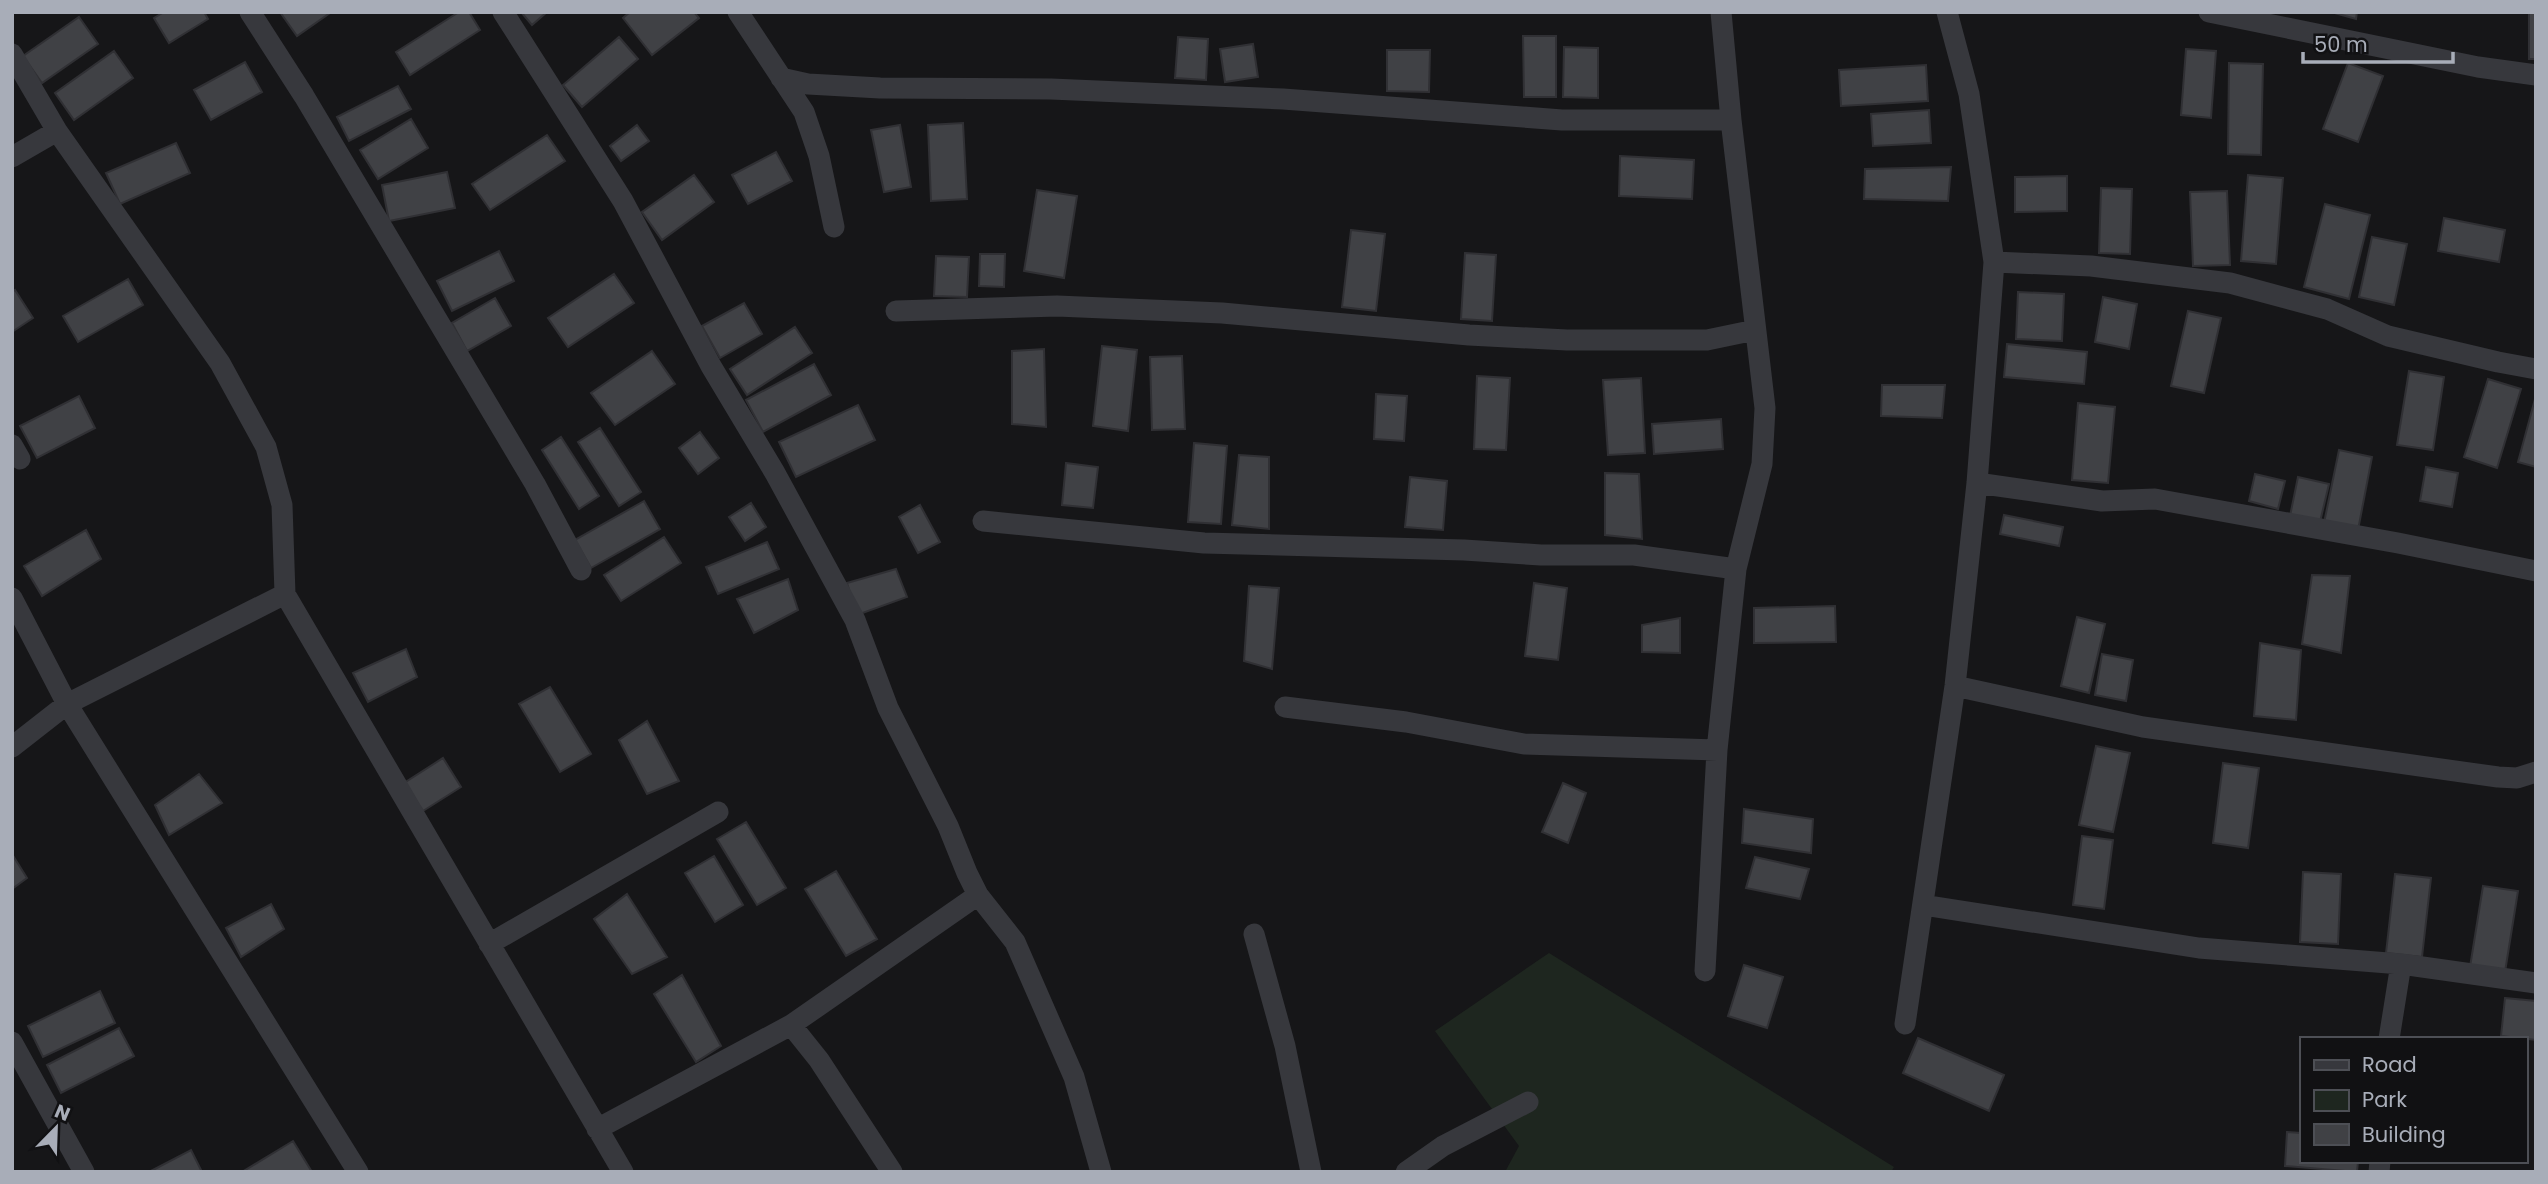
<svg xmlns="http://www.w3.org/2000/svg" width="2548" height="1184" viewBox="0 0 2548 1184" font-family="Poppins,sans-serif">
<rect width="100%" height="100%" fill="#161618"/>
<path fill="#1e261f" d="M1549,953l345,214 -3,5h-386l14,-26 -84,-115z"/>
<path fill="#404145" stroke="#303034" stroke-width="2" d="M164,12h40l4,7 -39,24 -15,-25z
M280,12h50v1l-33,23z
M459,12h10l11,18 -70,45 -14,-23z
M521,12h26l-15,13z
M630,12h64l5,6 -47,37 -29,-37z
M2331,12h26l-1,7z
M2529,12h7v47h-7z
M79,17l19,27 -56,39 -19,-27z
M1523,36h33v61h-32z
M619,37l19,22 -56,48 -19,-22z
M1178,37l30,2 -2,41 -31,-2z
M1253,44l5,33 -33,5 -5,-33z
M1564,47l34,1v50l-35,-1z
M2186,49l30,2 -5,67 -30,-3z
M1387,50h43l-1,42 -42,-1z
M114,51l19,27 -59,42 -19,-27z
M245,62l17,30 -51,28 -17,-30z
M2229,63l34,1 -2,91 -33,-1z
M2348,63l35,13 -25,66 -35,-13z
M1926,65l2,36 -87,5 -2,-36z
M398,86l13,23 -62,32 -12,-24z
M1929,110l2,33 -58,3 -2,-32z
M411,119l17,29 -50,31 -18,-29z
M963,123l4,76 -36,2 -3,-76z
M637,125l12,16 -28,20 -11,-15z
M900,125l11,62 -27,5 -13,-62z
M547,135l18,26 -75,49 -18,-26z
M176,143l14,30 -70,31 -14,-31z
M776,152l16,29 -44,23 -16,-29z
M1620,156l74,4 -2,39 -73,-3z
M1951,167l-3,34 -84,-2 1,-30z
M447,172l8,36 -66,13 -7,-36z
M694,175l20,27 -52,38 -20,-28z
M2248,175l35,3 -7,86 -35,-3z
M2067,176v35l-52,1v-35z
M2101,188l31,1 -2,65 -31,-1z
M1037,190l40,6 -13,82 -40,-7z
M2227,191l3,74 -37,1 -3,-74z
M2325,204l45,11 -21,84 -45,-12z
M2444,218l61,12 -6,32 -61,-11z
M1351,230l34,4 -9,77 -34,-4z
M2372,237l35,7 -13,61 -35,-8z
M499,251l15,30 -62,30 -15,-30z
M1465,253l31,2 -4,66 -31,-2z
M980,254h25l-1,33 -25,-1z
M936,256l33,1 -2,40 -33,-1z
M614,274l20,29 -66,44 -20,-29z
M128,279l15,26 -65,37 -15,-26z
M15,290l18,28 -21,14v-40z
M2018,292l46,2 -2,47 -46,-2z
M2103,297l34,7 -8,45 -34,-7z
M495,298l16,28 -44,25 -15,-28z
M744,303l18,31 -42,24 -18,-32z
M2188,311l33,7 -17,75 -33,-7z
M795,327l17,26 -65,42 -17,-26z
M2007,344l80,8 -3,32 -80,-7z
M1102,346l35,4 -9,81 -35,-5z
M1044,349l2,78 -34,-3v-73z
M652,351l23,33 -60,41 -24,-32z
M1182,356l3,73 -33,1 -2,-73z
M814,364l17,31 -68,37 -17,-32z
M2409,371l35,6 -11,73 -36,-5z
M1477,376l33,2 -4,72 -32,-1z
M1641,378l4,75 -37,2 -5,-75z
M2488,379l33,10 -24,79 -33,-11z
M1882,385h63l-3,33 -61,-2z
M1376,394l31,2 -3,45 -30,-2z
M79,396l16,32 -58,30 -17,-32z
M2535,399h1v68l-18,-5z
M2078,403l37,4 -7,76 -36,-3z
M858,405l17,35 -79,37 -17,-35z
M1721,419l2,30 -69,5 -2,-30z
M600,428l41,64 -22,14 -41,-64z
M700,432l19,26 -21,16 -19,-26z
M561,437l38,59 -20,13 -37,-59z
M1194,443l33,3 -6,78 -33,-2z
M2339,450l33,7 -14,73 -34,-7z
M1239,455l30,2v72l-37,-4z
M1066,463l32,4 -5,41 -31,-3z
M2426,467l32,6 -6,34 -32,-6z
M1605,473l34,1 3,65 -37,-4z
M2255,474l30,7 -7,28 -29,-8z
M1410,477l37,4 -4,49 -38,-3z
M2298,477l31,7 -9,38 -30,-6z
M644,501l16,28 -69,39 -16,-28z
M751,503l15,24 -21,14 -16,-24z
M920,505l20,37 -22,11 -19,-36z
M2004,515l59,12 -4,19 -59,-12z
M86,530l15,29 -59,37 -18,-30z
M664,537l17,26 -60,38 -17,-26z
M767,542l12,27 -61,25 -12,-27z
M896,569l11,28 -50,18 -10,-32z
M2312,575l38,1 -9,77 -39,-9z
M788,579l10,31 -44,23 -17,-34z
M1534,583l33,5 -9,72 -33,-4z
M1249,586l30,2 -7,81 -28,-8z
M1835,606l1,36 -82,1v-35z
M2077,617l28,7 -16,69 -28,-7z
M1680,618v35l-38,-1v-27z
M2260,643l41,7 -5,70 -42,-4z
M406,649l11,28 -49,25 -15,-29z
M2102,654l31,6 -7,41 -31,-6z
M550,687l41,67 -31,18 -41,-68z
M647,721l32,60 -32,13 -28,-54z
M2096,746l34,7 -17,79 -34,-7z
M443,758l18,29 -38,24 -19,-28z
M2223,763l36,5 -11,80 -35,-5z
M199,774l23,29 -53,32 -14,-30z
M1563,783l23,10 -18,50 -26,-11z
M1744,809l69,10 -2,34 -69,-10z
M746,822l40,66 -29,17 -40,-66z
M2082,836l31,4 -9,69 -31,-4z
M12,854l15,24 -15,11z
M714,856l29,49 -28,17 -30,-49z
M1755,857l54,12 -9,30 -54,-11z
M836,871l41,68 -31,17 -41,-67z
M2303,872l38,2 -3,70 -38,-2z
M2395,874l36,4 -9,79 -36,-4z
M2483,886l35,5 -13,81 -35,-5z
M627,894l40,63 -35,17 -38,-55z
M271,904l13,25 -43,28 -15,-29z
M1744,965l39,12 -16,51 -39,-12z
M682,975l39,71 -25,16 -42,-68z
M100,991l15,32 -72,34 -15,-31z
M2505,998l31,3v39l-35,-4z
M119,1028l15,28 -73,37 -14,-28z
M1918,1038l86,37 -15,36 -86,-38z
M2287,1132l14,1v28h57l-1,11 -72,-6z
M293,1141l19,31h-70z
M191,1150l11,22h-53z"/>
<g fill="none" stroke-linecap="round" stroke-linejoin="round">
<path stroke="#37383d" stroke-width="21" d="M250,12l54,84 231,388 46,86
M503,12l120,189 88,165 64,107 80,147 33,88 60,118 19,47 11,22 37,47 59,135 27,95
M738,12l66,100 15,44 15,71
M2209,12l269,55 58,8
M12,54l45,77 163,232 46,84 16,58 3,89 338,578
M781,78l27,6 72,4 171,1 232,10 279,21h169
M12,157l45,-26
M1994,262l97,4 139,17 97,26 61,27 110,26 38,7
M896,311l161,-5 165,7 247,22 98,5h140l48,-10
M12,445l8,14
M1977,483l125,18 53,-2 243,44 138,28
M983,521l221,22 260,7 77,5h93l102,14
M12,598l55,106 291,468
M1955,686l188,41 355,50 19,1 19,-6
M1285,707l121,15 118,22 193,6 19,-181 26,-105 3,-56 -34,-288 -10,-108
M12,747l55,-43 218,-110
M1923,905l276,43 202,16 135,19
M1254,934l31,112 26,126
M489,944l229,-132
M1705,971l12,-221
M1905,1024l50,-338 22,-203 17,-221 -25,-168 -22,-82
M791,1025l28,35 73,112
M2389,1039l12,-75
M12,1042l72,130
M597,1129l194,-104 187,-130
M1406,1172l37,-26 85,-44
M2379,1172l1,-11"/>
</g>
<rect width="2548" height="1184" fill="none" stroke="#a8adb8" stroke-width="28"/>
<rect x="2300" y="1037" width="228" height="126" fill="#111113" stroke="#4d4f55" stroke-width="2"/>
<rect x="2314" y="1060" width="35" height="10" fill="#37383d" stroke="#4d4f55" stroke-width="2"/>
<text x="2362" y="1072" font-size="21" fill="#a8adb8">Road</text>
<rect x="2314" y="1090" width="35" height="21" fill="#1e261f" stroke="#4d4f55" stroke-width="2"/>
<text x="2362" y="1107" font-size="21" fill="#a8adb8">Park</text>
<rect x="2314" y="1124" width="35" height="21" fill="#404145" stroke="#4d4f55" stroke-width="2"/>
<text x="2362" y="1142" font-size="21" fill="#a8adb8">Building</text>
<g transform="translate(56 1128) rotate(23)" stroke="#111113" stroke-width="5" paint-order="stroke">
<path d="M0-5L12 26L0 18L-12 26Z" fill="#a8adb8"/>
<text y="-10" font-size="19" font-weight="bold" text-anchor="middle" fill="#a8adb8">N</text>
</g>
<path d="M2303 52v10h150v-10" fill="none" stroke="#a8adb8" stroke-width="3.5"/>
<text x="2314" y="52" font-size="21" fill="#a8adb8" stroke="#111113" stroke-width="5" paint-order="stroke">50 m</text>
</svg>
